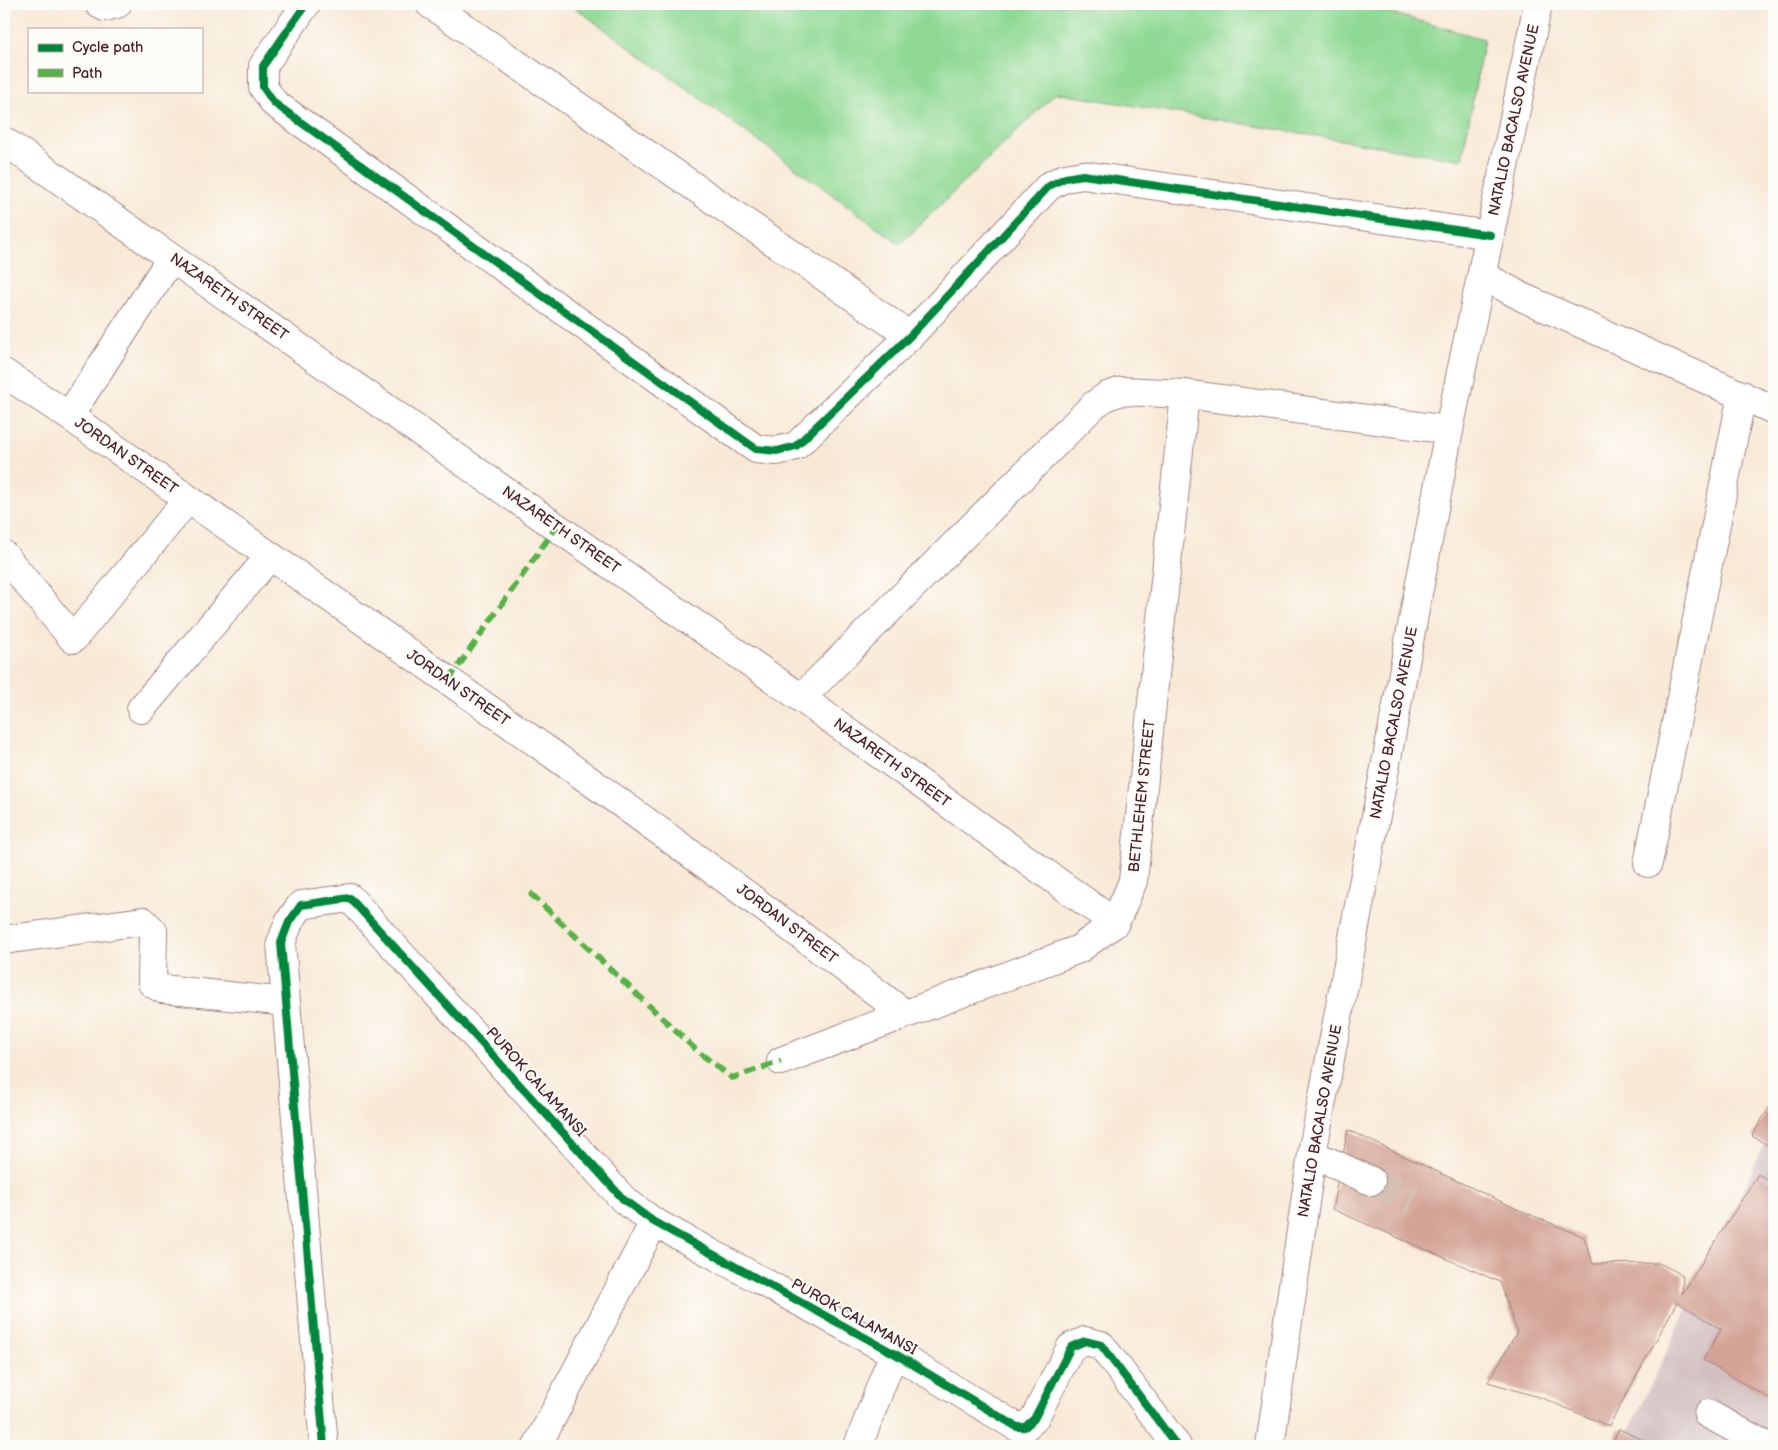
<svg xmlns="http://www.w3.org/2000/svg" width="1778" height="1450" viewBox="0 0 1778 1450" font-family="'Balsamiq Sans',sans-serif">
<rect width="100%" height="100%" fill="#fdfcf7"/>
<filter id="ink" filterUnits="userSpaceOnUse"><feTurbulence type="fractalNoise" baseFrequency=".02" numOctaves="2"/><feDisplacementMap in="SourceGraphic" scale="10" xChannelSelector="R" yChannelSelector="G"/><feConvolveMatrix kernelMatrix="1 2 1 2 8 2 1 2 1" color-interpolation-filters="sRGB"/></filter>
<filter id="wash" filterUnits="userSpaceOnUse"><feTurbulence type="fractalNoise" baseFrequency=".0096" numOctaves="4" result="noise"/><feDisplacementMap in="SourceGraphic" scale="20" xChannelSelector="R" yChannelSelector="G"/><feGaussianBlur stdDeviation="1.12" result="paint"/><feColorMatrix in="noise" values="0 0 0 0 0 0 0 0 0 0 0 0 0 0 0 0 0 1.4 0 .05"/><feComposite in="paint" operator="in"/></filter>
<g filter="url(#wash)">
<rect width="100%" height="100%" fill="#f8e9d6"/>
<path fill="#d2bfc0" d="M1774,1125v321h-152z"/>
<path fill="#90d994" stroke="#6d7c60" d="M570,4h788l126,35 -22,121 -406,-67 -156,151z"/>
<g id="blocks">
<path fill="#d3a395" d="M1774,1099v50l-22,-13z
M1348,1130l169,79 67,28 9,27 66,-1 24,12 -1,19 76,-120 16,10v217l-71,-41 18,-31 -44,-27 -68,124 -67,-28 -54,-16 29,-50 -17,-50 -168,-73z
M1619,1429l37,17h-45z"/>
</g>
</g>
<g filter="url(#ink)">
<use href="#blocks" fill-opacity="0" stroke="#a18480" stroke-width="1"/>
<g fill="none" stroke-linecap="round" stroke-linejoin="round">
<path stroke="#d5c1b4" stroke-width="28" stroke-dasharray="28 14" stroke-linecap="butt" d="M1371,1181l42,20"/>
<g stroke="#a18480" stroke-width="30">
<path id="minor" d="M99,4l6,3 12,-3
M306,4l-43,62v21l11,16 482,346 21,2 19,-5 114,-110 139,-150 16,-8 18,-3 407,60
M430,4l480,332
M4,141l797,557 314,225
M1482,275l42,23 250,112
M4,373l65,43c281,196 564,389 836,598
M69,416l103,-159
M4,555l69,84 115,-140
M801,698l293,-293 13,-9 15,-5 63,3 264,36
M141,709l129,-153
M1648,863l94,-468
M4,940l139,-19 10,10 -1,52 10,6 124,13
M781,1061l298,-112 36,-26 18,-42 52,-487
M1312,1154l59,27
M1708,1414l59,32
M324,1446l-43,-503 8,-21 12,-17 49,-7 274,302 30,22 243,133 120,72h8l9,-8 37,-72 14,-6 16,4 76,101
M537,1446l117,-224
M858,1446l29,-76 10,-15"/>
</g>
<g stroke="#a18480" stroke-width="30">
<path id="highway" d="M1270,1446l42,-292 137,-724 89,-426"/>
</g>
<use href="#minor" stroke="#fff" stroke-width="28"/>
<use href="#highway" stroke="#fff" stroke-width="28"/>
<path stroke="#57b146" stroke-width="6" stroke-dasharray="12 6" stroke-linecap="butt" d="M448,681l109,-155
M530,893l166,157 36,28 49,-17"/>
<g stroke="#fdfcf7" stroke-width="11">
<path id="cycleway" d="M306,4l-43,62v21l11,16 482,346 21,2 19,-5 114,-110 139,-150 16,-8 18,-3 407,60
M324,1446l-43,-503 8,-21 12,-17 49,-7 274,302 30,22 243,133 120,72h8l9,-8 37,-72 14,-6 16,4 76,101"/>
</g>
<use href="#cycleway" stroke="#00873e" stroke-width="8"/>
</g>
</g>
<g text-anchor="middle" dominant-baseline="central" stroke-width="4" stroke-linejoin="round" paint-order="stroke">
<g font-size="15" fill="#4a1f2b" stroke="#fdfcf7">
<text transform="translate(1514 120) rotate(-78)">NATALIO BACALSO AVENUE</text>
<text transform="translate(229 297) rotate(35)">NAZARETH STREET</text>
<text transform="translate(126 456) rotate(35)">JORDAN STREET</text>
<text transform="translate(561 530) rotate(35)">NAZARETH STREET</text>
<text transform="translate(458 688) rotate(35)">JORDAN STREET</text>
<text transform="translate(1394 723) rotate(-79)">NATALIO BACALSO AVENUE</text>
<text transform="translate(892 763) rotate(36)">NAZARETH STREET</text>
<text transform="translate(1142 796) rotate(-84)">BETHLEHEM STREET</text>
<text transform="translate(787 924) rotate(37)">JORDAN STREET</text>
<text transform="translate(536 1082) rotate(48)">PUROK CALAMANSI</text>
<text transform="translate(1320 1121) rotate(-80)">NATALIO BACALSO AVENUE</text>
<text transform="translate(854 1317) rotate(29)">PUROK CALAMANSI</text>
</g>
</g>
<rect width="1778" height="1450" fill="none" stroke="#fdfcf7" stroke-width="20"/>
<rect x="28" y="28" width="175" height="65" fill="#fdfcf7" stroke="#b5a4a5"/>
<rect x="38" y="44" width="25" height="8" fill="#00873e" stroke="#b5a4a5"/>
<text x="72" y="52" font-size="15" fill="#4a1f2b">Cycle path</text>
<rect x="38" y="69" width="25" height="8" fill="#57b146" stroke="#b5a4a5"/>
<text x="72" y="78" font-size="15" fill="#4a1f2b">Path</text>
</svg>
